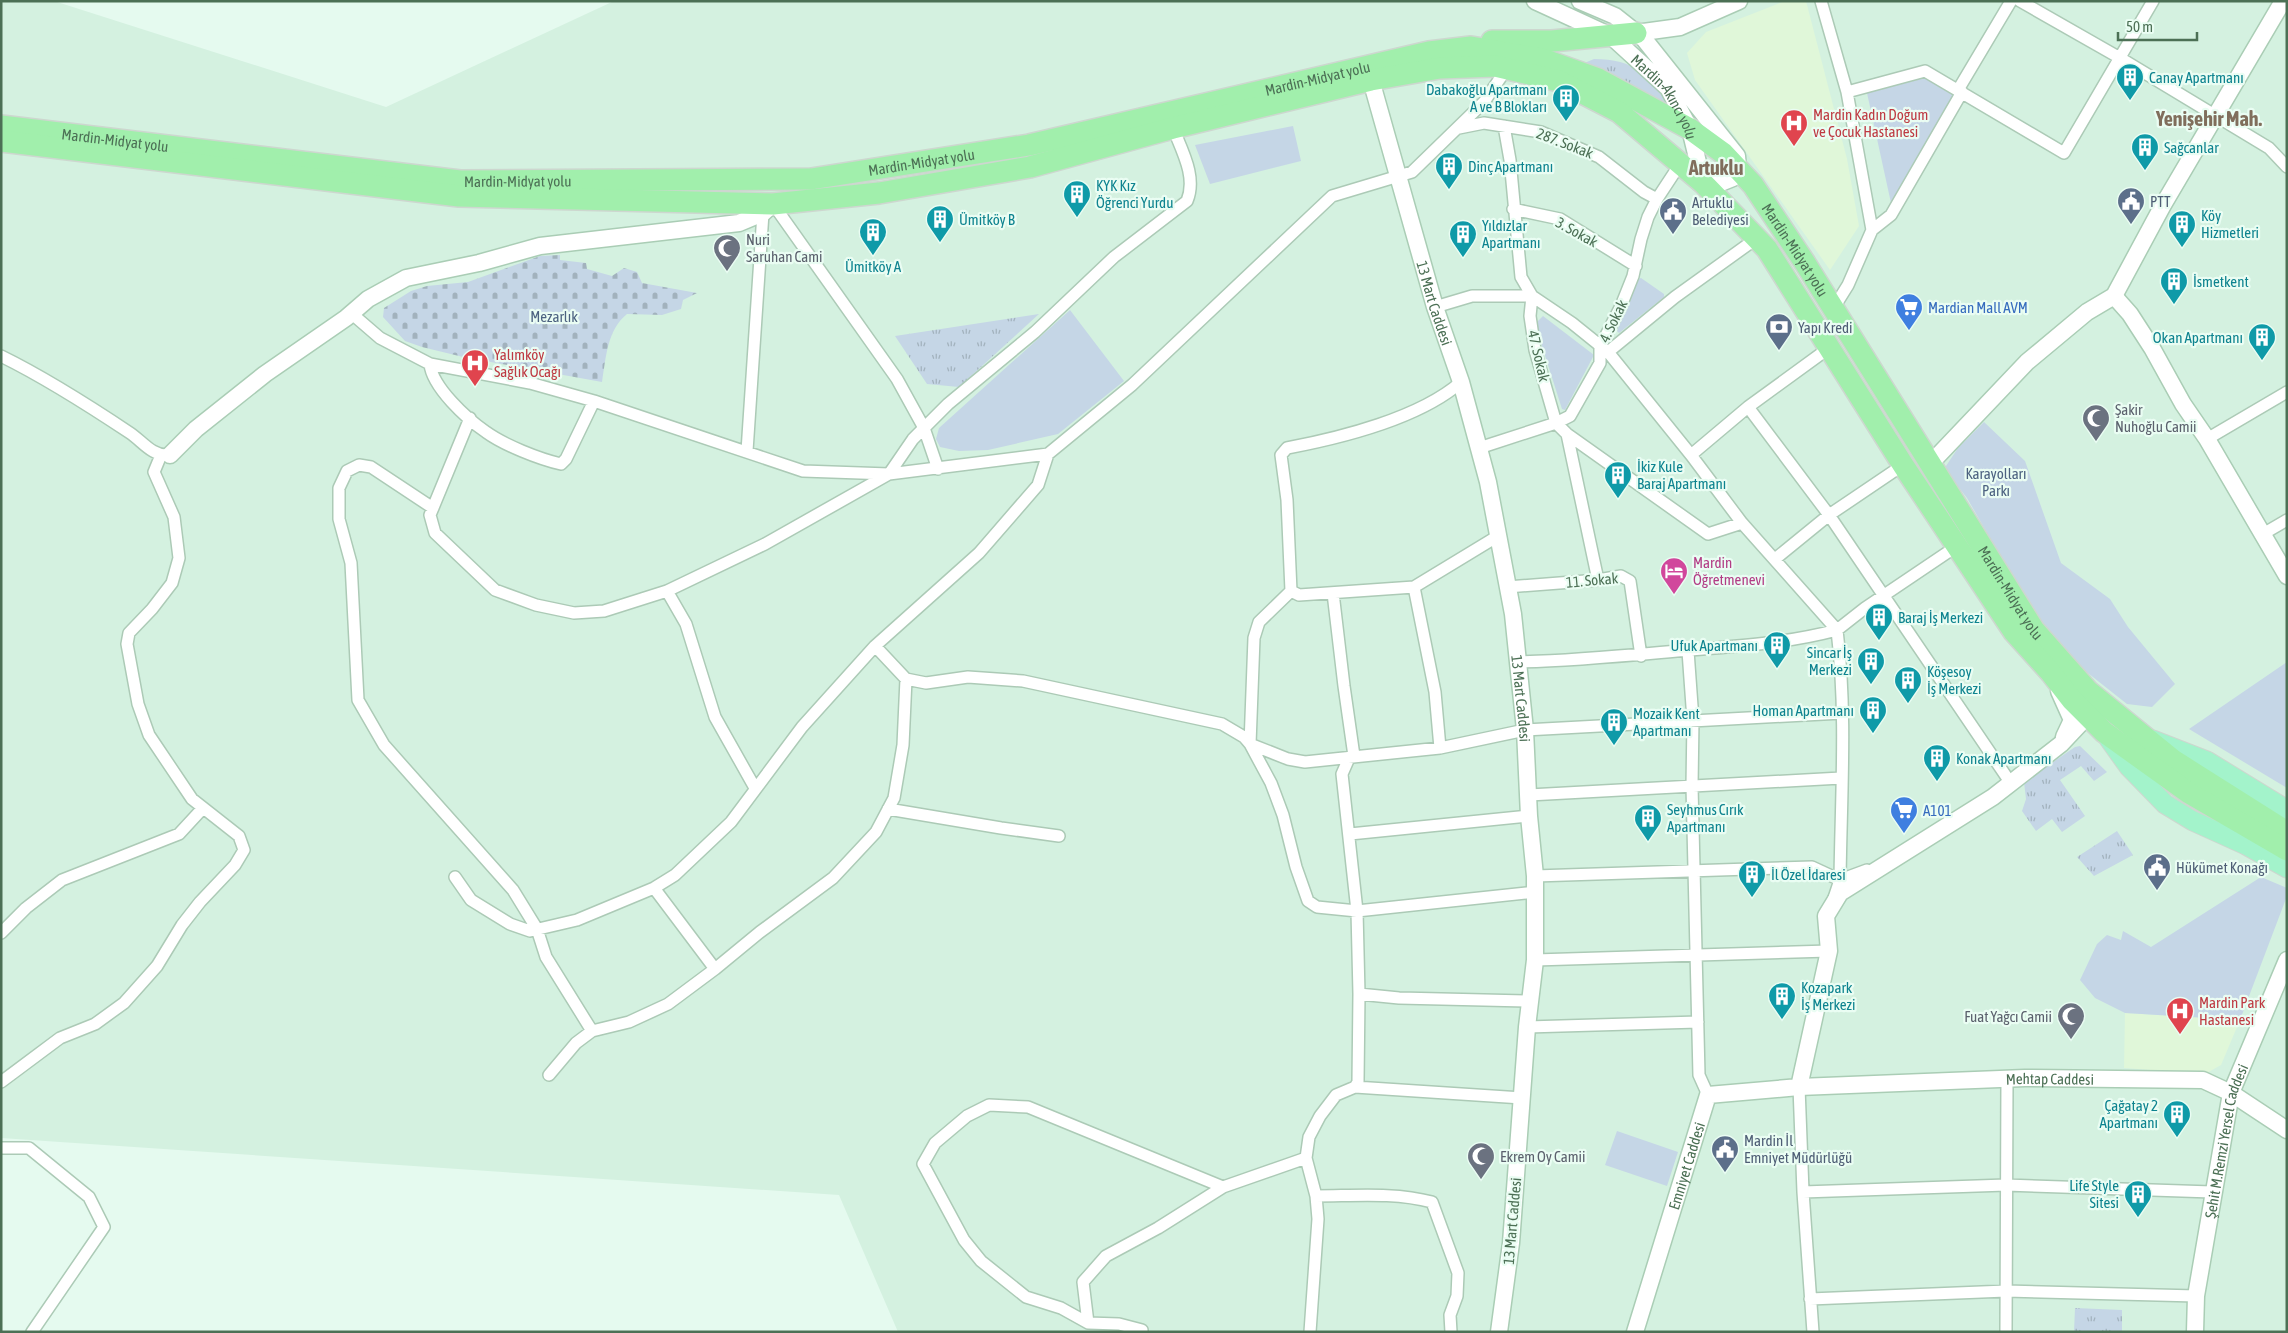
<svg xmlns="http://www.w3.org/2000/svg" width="2288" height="1333" viewBox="0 0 2288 1333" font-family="'Asap Condensed',sans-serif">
<defs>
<pattern id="grass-tufts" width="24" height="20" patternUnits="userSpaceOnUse" patternTransform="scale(1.25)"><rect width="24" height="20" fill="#c5d6e6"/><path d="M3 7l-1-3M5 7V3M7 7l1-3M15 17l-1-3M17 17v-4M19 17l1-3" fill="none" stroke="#a2b2bd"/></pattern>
<pattern id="cemetery-stones" width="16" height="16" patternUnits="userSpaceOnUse" patternTransform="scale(1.25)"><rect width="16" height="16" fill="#c5d6e6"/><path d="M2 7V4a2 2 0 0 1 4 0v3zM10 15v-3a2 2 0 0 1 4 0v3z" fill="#a2b2bd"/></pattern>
</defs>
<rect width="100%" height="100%" fill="#e5faef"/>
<path fill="#d4f1e0" d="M1,1h53l332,106 228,-106h1673v1331h-1389l-59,-137 -838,-57z"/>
<path fill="#e0f7d9" d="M1785,1h21l41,158 12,67 -29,44 -135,-190 -8,-27 19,-21z
M2125,1013l115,7 -19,45 -16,9 -81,-6z"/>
<path fill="url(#grass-tufts)" d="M1594,59c40,0 58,16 76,51 -28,-19 -55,-35 -88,-46z
M1039,314l-80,73 -32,-3 -32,-48z
M2080,746l27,26 -13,9 -13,-15 -21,14 25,36 -23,16 -10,-13 -16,12 -14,-20 4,-12 -2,-17 51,-35z
M2117,831l16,24 -39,21 -17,-19z
M2075,1308l47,2v22h-48z"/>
<path fill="url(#cemetery-stones)" d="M560,255v5l26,3 1,6 25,7 12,-8 13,4 5,11 55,10 -14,7 -2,9 -19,6 -35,-1c-20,16 -21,44 -25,68l-139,-25 -41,-10 -17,-6 -22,-24 1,-9 27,-17 16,-5 41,-4 72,-26z"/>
<path fill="#c5d6e6" d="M1925,78l30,17 -64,108 -24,-110z
M1293,126l8,35 -91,23 -15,-39z
M1641,278l23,16v3l-45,36 -2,-2 19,-51z
M1070,310l54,71 -66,53 -70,16 -29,1 -19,-4 -4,-8 3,-11z
M1543,316l51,39 -29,55 -3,-1 -27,-85z
M1984,422l41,39 36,102 49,36 18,28 47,57 -23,23 -25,-3 -43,-34 -48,-52 -69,-120 -23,-29 14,-21z
M2287,662v126l-98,-59z
M2261,877l26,11v8l-47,124 -115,-7 -30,-15 -15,-18 17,-36 10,-9 14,5 2,-9 28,16z
M1617,1131l61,21 -11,34 -62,-21z"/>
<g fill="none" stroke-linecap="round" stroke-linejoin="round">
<g stroke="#accab6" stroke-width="14">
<path id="street" d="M1821,1l26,91 25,138
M2020,1l100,57 149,90 18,19
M1958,90l53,-89
M1847,92l78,-21 139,82 89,-152
M1504,126l6,34 11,117 11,19 -2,20 5,34 21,73 11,11 31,146
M1459,128l25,-5 57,9 58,25 45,35 13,7
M773,204l124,175 27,49 14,41
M1513,209l47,10 76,47
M1435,307l37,-11h60l40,27 36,29 83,103 51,68 95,107c-49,13 -97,16 -148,20 -57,5 -114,11 -171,12
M1833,309l15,-24 24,-55 19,-15 71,-123
M351,313l29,25 50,26 100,19 64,18 209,70 86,3 159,-20 84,-69 200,-189 80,-24 72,-70 23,-34
M1608,352l67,-55 82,-59
M1,356c45,22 87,49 129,77 12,8 22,23 38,22
M430,364c2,23 37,55 56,68 18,13 53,27 75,32l5,-5 28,-58
M1461,382c-41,36 -121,56 -174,66l-6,7 6,45 4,91 8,4 115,-8 84,-51
M1748,407l81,108 181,267
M470,418l-40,97 5,18 60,57 41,15 38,8 30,-2 63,-20 98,-47 124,-70 24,-35 35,-35 87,-72 79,-75 73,-56c10,-24 -5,-50 -14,-73
M1567,434l141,100 34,-11
M2207,439l80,-47
M1479,448l77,-25 14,-7 30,-53v-16l21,-41 12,-30 8,-37 7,-22 9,-18 23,-35
M747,451l16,-238
M1691,455l57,-48 81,-59
M433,508l-62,-41 -12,-2 -12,6 -8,17v31l12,44 7,137 26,45 129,145 24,39 9,28 46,74
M2263,534l24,-14
M1775,559l54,-44 74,-50
M1414,587l21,105 5,56
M1507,587l91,-7 23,-4 9,5 11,75
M667,591l19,33 29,93 40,71
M1291,591l-32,31 -5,16 -4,106 21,39 12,32 13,52 12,34 9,6 40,4 179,-19
M1333,593l11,93 10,70
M875,646l31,33 20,4 42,-6 55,4 199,43 22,13 6,7 38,15 17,3 135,-14 85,-18 317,-17
M1688,651l5,69 -1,66 7,289 9,20
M1349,758l-7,16 15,137 2,83 40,4 131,3
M1529,795l312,-17
M888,809l113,19 58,8
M1350,834l179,-18
M1535,876l277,-9 28,13 27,-10
M455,877l16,23 39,24 20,7 47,-11 77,-32 21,-13 56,-53 71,-95 73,-81 104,-93 59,-68 10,-31
M654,888l61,81
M1834,898l6,-18c1,-83 7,-167 -3,-250l28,-22 92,-62
M1,933l25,-25 36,-28 117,-46 24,-26
M1535,960l294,-9
M1527,1027l171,-5
M549,1075l27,-32 16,-12 37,-9 39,-18 47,-35 45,-37 73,-54 43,-46 18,-34 9,-53 3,-66
M1,1082l59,-44 35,-14 29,-21 33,-37 25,-41 18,-23 35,-37 9,-15 -5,-14 -47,-37 -43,-64 -11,-31 -11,-60 2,-11 23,-24 20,-26 7,-25 -5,-41 -20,-45 7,-17
M1355,1087l167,11
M1799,1087l4,105 10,140
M1,1148h28l60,49 15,30 -72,105
M1803,1192l203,-7 206,7
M1316,1196c38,0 78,-4 116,6l26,71 -1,23 -7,19 1,17
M1810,1299l196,-8 190,5
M1088,1323l-5,-41 23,-26 52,-28 65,-41
M1142,1330l-23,-6 -31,-1 -27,-15 -35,-11 -45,-36 -17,-21 -41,-76 12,-21 32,-27 22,-11 39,2 195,80 83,-29
M1310,1332l8,-113 -2,-23 -10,-38 3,-21 11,-21 16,-21 19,-8 3,-5 1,-88
M2006,1332l1,-254"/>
</g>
<g stroke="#aacdb5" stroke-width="19">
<g id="secondary">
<path id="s1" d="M1535,1l76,35 57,52 22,41 13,54 15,1 15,-6 5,-10 -1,-12 -93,-117 -29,-23 -35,-15"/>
<path d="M1636,33l44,-6 59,-26"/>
<path id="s2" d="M1371,80l64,227 26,75 27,100 25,132 12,116 4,86 6,60v84l-8,67 -16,216 -12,89"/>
<path d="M2114,296l16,18 22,34 31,56 24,35 80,137"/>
<path d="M170,455l26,-26 69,-55 81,-56 22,-19 38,-21 73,-15 61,-17 199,-23 24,-10 10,-9"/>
<path d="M1930,464l97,-102 60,-50 27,-16 49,-91 120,-204"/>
<path d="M2059,691l13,29 -8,17"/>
<path id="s3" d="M1799,1087l226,-9 178,2 28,13 56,37"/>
<path id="s4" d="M1635,1332l73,-237 91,-8 30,-136 -3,-35 14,-23 153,-96 68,-53 34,-36"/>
<path id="s5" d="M2195,1332l1,-36 35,-203 56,-133"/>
</g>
</g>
<g stroke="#cdd7cf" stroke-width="21">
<path id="primary" d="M2109,739l20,28 36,37 28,17 53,24 41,23
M2153,740l54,21 80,49"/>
</g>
<g stroke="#cdd7cf" stroke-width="24">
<g id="highway">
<path d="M1492,41h60l84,-8"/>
<path id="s6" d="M1,126l459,55 351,-2 218,-34 400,-93 42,-5 71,12 56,20 92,50 33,24 30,32 52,78 229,367 54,61 85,69 114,72"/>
<path d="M1,141l458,55 314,8 106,-11 151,-26 143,-39 198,-48 69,-12 55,-2 64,15 60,31 84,71 64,66 136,216 111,167 37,41 21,27 32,32 85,61 98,57"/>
</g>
</g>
<use href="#street" stroke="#fff" stroke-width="11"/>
<use href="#secondary" stroke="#fff" stroke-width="16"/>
<use href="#primary" stroke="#a3f3cb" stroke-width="19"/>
<use href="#highway" stroke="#a1efac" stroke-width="21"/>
</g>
<defs>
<g id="building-pin" transform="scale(1.4375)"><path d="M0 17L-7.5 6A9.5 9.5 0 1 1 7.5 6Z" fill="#0f9aa8" stroke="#eafdf3"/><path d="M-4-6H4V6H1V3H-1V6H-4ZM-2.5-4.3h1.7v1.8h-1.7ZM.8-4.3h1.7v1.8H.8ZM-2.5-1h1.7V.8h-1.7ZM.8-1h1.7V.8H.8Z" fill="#fff"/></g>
<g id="hospital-pin" transform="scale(1.4375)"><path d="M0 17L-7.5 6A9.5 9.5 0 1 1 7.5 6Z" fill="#e0444e" stroke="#eafdf3"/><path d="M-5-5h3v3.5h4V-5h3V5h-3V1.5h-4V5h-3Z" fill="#fff"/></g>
<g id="civic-pin" transform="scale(1.4375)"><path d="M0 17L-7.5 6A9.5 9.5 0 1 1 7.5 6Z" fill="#5c6f8a" stroke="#eafdf3"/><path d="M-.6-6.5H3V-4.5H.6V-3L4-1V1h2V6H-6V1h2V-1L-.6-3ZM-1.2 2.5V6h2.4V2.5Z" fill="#fff"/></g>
<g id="mosque-pin" transform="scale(1.4375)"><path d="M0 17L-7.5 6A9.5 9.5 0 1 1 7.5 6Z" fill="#6b7280" stroke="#eafdf3"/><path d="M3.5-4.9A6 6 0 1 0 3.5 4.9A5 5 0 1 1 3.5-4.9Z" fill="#fff"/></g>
<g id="supermarket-pin" transform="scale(1.4375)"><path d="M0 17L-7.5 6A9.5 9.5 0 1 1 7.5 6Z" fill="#3f7fe0" stroke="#eafdf3"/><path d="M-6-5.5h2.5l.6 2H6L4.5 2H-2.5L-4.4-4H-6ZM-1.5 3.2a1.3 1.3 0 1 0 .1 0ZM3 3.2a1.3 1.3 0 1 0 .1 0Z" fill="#fff"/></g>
<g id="bank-pin" transform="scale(1.4375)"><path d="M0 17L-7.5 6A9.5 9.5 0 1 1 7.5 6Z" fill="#5c6f8a" stroke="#eafdf3"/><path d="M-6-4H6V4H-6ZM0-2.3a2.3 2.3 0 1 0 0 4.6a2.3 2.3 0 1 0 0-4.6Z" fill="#fff"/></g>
<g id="hotel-pin" transform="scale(1.4375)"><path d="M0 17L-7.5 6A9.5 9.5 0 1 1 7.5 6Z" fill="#d1479c" stroke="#eafdf3"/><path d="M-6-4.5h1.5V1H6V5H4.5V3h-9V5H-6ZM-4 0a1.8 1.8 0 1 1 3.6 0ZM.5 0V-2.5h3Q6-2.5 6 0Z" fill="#fff"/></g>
</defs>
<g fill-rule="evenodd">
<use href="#building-pin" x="2130" y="77"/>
<use href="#building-pin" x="1566" y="98"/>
<use href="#hospital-pin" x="1794" y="123"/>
<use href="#building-pin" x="2145" y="147"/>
<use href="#building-pin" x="1449" y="166"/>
<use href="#building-pin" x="1077" y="194"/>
<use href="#civic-pin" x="2131" y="201"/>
<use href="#civic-pin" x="1673" y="211"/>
<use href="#building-pin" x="940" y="219"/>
<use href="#building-pin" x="2182" y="224"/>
<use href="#building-pin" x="873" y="232"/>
<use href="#building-pin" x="1463" y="234"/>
<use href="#mosque-pin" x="727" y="248"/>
<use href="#building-pin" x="2174" y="281"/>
<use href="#supermarket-pin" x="1909" y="307"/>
<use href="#bank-pin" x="1779" y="327"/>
<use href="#building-pin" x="2262" y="337"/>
<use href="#hospital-pin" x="475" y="363"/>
<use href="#mosque-pin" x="2096" y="418"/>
<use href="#building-pin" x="1618" y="475"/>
<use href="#hotel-pin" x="1674" y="571"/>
<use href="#building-pin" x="1879" y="617"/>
<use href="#building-pin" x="1777" y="645"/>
<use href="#building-pin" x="1871" y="661"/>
<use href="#building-pin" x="1908" y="680"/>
<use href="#building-pin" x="1873" y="710"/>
<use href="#building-pin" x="1614" y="722"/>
<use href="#building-pin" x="1937" y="758"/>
<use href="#supermarket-pin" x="1904" y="810"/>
<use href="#building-pin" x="1648" y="818"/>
<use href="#civic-pin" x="2157" y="867"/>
<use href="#building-pin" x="1752" y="874"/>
<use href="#building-pin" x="1782" y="996"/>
<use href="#hospital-pin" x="2180" y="1011"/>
<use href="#mosque-pin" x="2071" y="1016"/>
<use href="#building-pin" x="2177" y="1114"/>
<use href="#civic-pin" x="1725" y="1149"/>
<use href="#mosque-pin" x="1481" y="1156"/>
<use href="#building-pin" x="2138" y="1194"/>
</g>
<g text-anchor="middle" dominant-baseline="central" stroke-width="4.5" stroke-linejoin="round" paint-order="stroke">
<g font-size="15" fill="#0d838f" stroke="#eafdf3" text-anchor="start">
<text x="2149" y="77">Canay Apartmanı</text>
<text x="1547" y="89" text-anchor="end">Dabakoğlu Apartmanı<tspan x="1547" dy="17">A ve B Blokları</tspan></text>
<text x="2164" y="147">Sağcanlar</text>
<text x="1468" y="166">Dinç Apartmanı</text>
<text x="1096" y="185">KYK Kız<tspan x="1096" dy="17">Öğrenci Yurdu</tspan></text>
<text x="2201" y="215">Köy<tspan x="2201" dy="17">Hizmetleri</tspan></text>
<text x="959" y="219">Ümitköy B</text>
<text x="1482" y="225">Yıldızlar<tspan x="1482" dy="17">Apartmanı</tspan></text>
<text x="873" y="266" text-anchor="middle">Ümitköy A</text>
<text x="2193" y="281">İsmetkent</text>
<text x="2243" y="337" text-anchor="end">Okan Apartmanı</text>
<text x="1637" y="466">İkiz Kule<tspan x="1637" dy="17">Baraj Apartmanı</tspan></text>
<text x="1898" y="617">Baraj İş Merkezi</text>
<text x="1758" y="645" text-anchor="end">Ufuk Apartmanı</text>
<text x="1852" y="652" text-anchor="end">Sincar İş<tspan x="1852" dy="17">Merkezi</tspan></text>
<text x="1927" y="671">Köşesoy<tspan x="1927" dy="17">İş Merkezi</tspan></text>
<text x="1854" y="710" text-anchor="end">Homan Apartmanı</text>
<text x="1633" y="713">Mozaik Kent<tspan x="1633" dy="17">Apartmanı</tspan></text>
<text x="1956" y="758">Konak Apartmanı</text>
<text x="1667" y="809">Seyhmus Cırık<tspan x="1667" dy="17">Apartmanı</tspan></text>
<text x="1771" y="874">İl Özel İdaresi</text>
<text x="1801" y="987">Kozapark<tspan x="1801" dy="17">İş Merkezi</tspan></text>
<text x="2158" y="1105" text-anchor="end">Çağatay 2<tspan x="2158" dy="17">Apartmanı</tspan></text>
<text x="2119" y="1185" text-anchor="end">Life Style<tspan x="2119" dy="17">Sitesi</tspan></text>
</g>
<g font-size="15" fill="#4c7055" stroke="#eafdf3">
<text stroke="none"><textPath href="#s6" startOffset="1330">Mardin-Midyat yolu</textPath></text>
<text stroke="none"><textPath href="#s1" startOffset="166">Mardin-Akıncı yolu</textPath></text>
<text stroke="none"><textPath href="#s6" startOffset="115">Mardin-Midyat yolu</textPath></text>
<text transform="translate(1565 143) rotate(21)">287. Sokak</text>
<text stroke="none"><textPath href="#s6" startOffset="925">Mardin-Midyat yolu</textPath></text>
<text stroke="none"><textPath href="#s6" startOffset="520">Mardin-Midyat yolu</textPath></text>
<text transform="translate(1577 232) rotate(29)">3. Sokak</text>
<text stroke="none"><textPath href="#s6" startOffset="1885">Mardin-Midyat yolu</textPath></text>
<text stroke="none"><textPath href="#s2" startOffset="232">13 Mart Caddesi</textPath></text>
<text transform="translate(1613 321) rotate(-64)">4. Sokak</text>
<text transform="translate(1539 356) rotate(77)">47. Sokak</text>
<text transform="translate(1592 580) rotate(-5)">11. Sokak</text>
<text stroke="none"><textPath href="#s6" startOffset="2290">Mardin-Midyat yolu</textPath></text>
<text stroke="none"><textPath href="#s2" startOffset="638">13 Mart Caddesi</textPath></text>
<text stroke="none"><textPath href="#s3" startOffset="251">Mehtap Caddesi</textPath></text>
<text stroke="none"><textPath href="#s5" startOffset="194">Şehit M.Remzi Yersel Caddesi</textPath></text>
<text stroke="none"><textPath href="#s4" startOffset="174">Emniyet Caddesi</textPath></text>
<text transform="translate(1512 1221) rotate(-85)">13 Mart Caddesi</text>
</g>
<g font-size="15" fill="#be3a42" stroke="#eafdf3" text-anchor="start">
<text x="1813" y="114">Mardin Kadın Doğum<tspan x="1813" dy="17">ve Çocuk Hastanesi</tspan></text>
<text x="494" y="354">Yalımköy<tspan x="494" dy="17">Sağlık Ocağı</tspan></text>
<text x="2199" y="1002">Mardin Park<tspan x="2199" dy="17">Hastanesi</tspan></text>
</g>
<g font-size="15" fill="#4e5e75" stroke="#eafdf3" text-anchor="start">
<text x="2150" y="201">PTT</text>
<text x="1692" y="202">Artuklu<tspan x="1692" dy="17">Belediyesi</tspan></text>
<text x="1798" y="327">Yapı Kredi</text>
<text x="2176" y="867">Hükümet Konağı</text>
<text x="1744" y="1140">Mardin İl<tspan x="1744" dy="17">Emniyet Müdürlüğü</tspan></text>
</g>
<g font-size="15" fill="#5b616d" stroke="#eafdf3" text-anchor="start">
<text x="746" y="239">Nuri<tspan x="746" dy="17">Saruhan Cami</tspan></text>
<text x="2115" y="409">Şakir<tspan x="2115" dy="17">Nuhoğlu Camii</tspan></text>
<text x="2052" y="1016" text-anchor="end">Fuat Yağcı Camii</text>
<text x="1500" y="1156">Ekrem Oy Camii</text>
</g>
<g font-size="15" fill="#366cbe" stroke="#eafdf3" text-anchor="start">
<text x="1928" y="307">Mardian Mall AVM</text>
<text x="1923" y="810">A101</text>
</g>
<g font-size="15" fill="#4c6280" stroke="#eafdf3">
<text x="554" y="316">Mezarlık</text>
<text x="1996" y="473">Karayolları<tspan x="1996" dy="17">Parkı</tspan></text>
</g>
<g font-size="15" fill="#b23c85" stroke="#eafdf3" text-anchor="start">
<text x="1693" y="562">Mardin<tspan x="1693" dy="17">Öğretmenevi</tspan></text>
</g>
<g font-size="20" font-weight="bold" fill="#806e5c" stroke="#eafdf3">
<text x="2209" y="118">Yenişehir Mah.</text>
<text x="1716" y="167">Artuklu</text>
</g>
</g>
<rect width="2288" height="1333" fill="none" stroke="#4c7055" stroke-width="5"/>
<path d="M2118 32v8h79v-8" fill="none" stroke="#4c7055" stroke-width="2.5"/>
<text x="2126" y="32" font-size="15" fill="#4c7055" stroke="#eafdf3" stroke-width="4" paint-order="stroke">50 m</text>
</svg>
